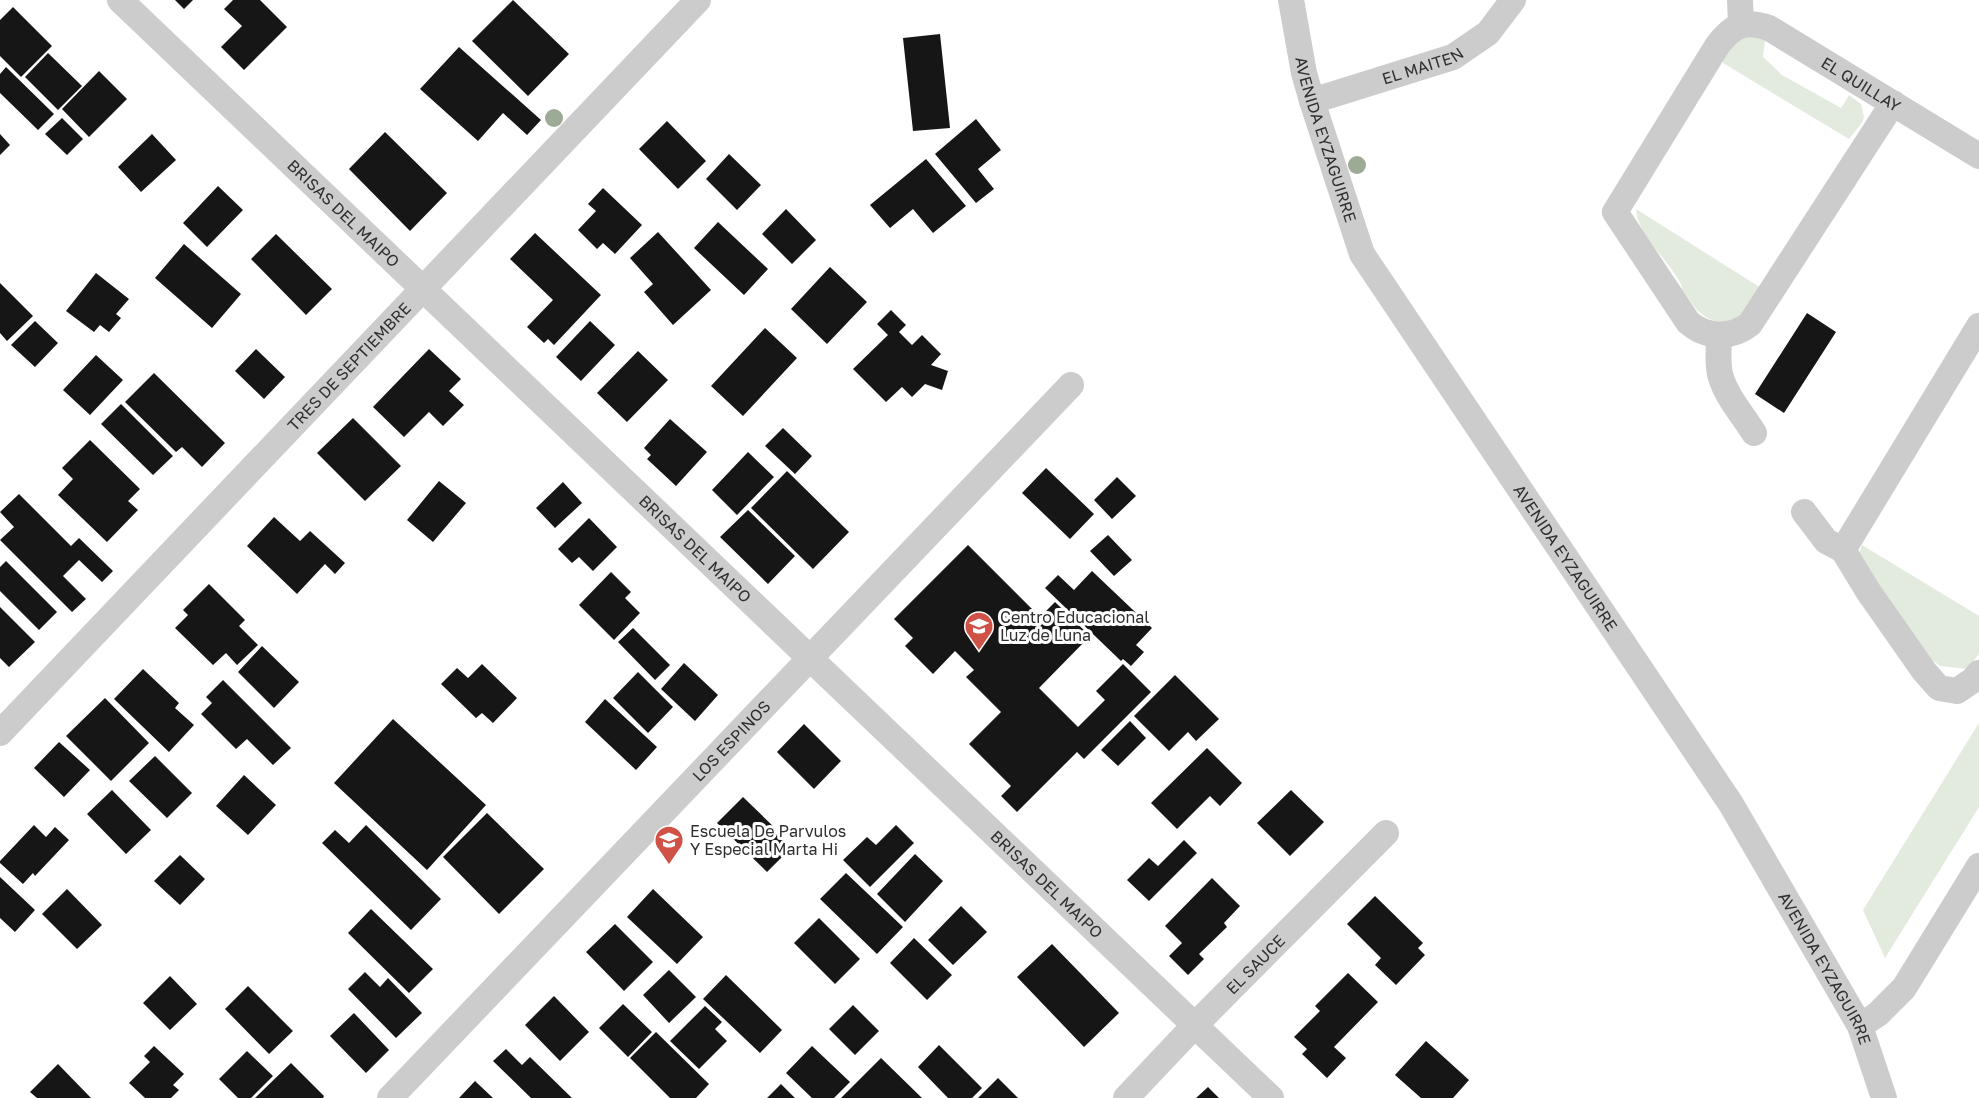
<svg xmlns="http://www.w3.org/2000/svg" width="1979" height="1098" viewBox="0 0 1979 1098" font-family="'Golos Text',sans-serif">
<rect width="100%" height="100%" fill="#fff"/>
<path fill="#e3eade" d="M1744,36l19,2 2,2 -2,17 19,18 59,33 8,-13 12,9 3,13 -2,6 -13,16 -126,-76c-2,-14 12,-20 21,-27z
M1636,209l125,79c-15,21 -28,48 -58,27 -9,-6 -14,-17 -21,-25 0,-7 -4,-11 -8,-17 -13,-20 -36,-39 -38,-64z
M1862,545l117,71v38l-12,15 -27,-3 -30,-23 -51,-89z
M1979,723v84l-94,151 -22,-48z"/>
<path fill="#161616" d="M175,0h18l-9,9z
M233,0h27l27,27 -43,43 -23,-23 21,-21 -18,-17z
M513,0l56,54 -41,42 -56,-55z
M13,7l39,39 -31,31 -21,-21v-36z
M940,34l10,94 -37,3 -10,-93z
M459,47l82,73 -14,15 -24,-22 -25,28 -58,-52z
M48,53l34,33 -24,24 -33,-33z
M6,67l48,47 -16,16 -38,-37v-19z
M99,71l28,28 -38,38 -27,-28z
M62,118l21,21 -16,16 -22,-21z
M976,119l25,31 -23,19 16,20 -18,14 -41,-49z
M667,121l39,40 -28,28 -39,-40z
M385,132l62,61 -37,38 -61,-62z
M0,134l10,11 -10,10z
M152,134l24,26 -35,32 -23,-25z
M729,154l32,31 -24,25 -31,-31z
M926,159l40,47 -33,27 -20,-24 -23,19 -20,-23z
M218,186l25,24 -36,37 -24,-24z
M603,188l39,37 -27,29 -12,-11 -6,6 -19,-19 18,-19 -8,-7z
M786,209l30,31 -24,24 -30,-30z
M718,222l50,47 -24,26 -50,-47z
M658,232l53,58 -38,35 -29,-33 9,-8 -23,-26z
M535,233l66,62 -47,50 -6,-6 -4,4 -17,-16 26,-27 -43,-41z
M276,234l56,55 -26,26 -55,-56z
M184,244l57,50 -29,34 -57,-50z
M830,267l37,35 -40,42 -36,-35z
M96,273l33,26 -13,15 5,4 -12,14 -9,-7 -6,7 -28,-21z
M0,283l33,33 -26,25 -7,-8z
M891,310l15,15 -7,7 13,13 10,-10 19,19 -10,11 17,6 -6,19 -17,-6 -13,13 -10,-10 -16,15 -33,-33 35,-34 -11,-11z
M1807,313l29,19 -52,81 -29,-19z
M35,321l23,22 -23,24 -24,-22z
M590,321l25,24 -34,36 -25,-24z
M765,328l32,30 -54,58 -32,-30z
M256,349l29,28 -21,22 -29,-28z
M429,349l32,30 -12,12 15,14 -21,21 -14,-14 -25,25 -31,-30z
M638,351l30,29 -41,42 -30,-29z
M96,355l27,25 -33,35 -27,-25z
M154,373l71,70 -23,24 -20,-20 -6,5 -51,-50z
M121,404l52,52 -20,19 -52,-51z
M353,418l48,48 -36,35 -48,-48z
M670,419l37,33 -31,34 -29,-27 4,-4 -7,-7z
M783,428l29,28 -17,18 -30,-28z
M90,440l50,49 -12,12 10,9 -31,32 -49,-47 15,-16 -11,-11z
M748,452l26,25 -37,38 -25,-25z
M1046,468l48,46 -24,25 -48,-46z
M787,471l62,61 -36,37 -62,-61z
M1117,477l19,19 -24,23 -18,-19z
M439,481l27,22 -33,39 -26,-22z
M563,482l19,21 -27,25 -19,-20z
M19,494l52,52 8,-8 34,33 -11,11 -23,-22 -16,16 23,23 -14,13 -72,-72 14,-13 -14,-15z
M748,510l47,46 -27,28 -48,-47z
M274,517l26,24 10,-10 35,32 -10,11 -10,-10 -28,30 -50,-48z
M589,518l28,29 -24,24 -14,-14 -7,6 -14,-14z
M1108,535l24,25 -18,16 -24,-25z
M968,545l72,72 15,-15 35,34 -51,52 39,39 27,-27 -9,-9 27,-27 28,28 -67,67 -7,-7 -60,60 -16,-16 10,-10 -42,-42 32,-32 -35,-35 8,-7 -19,-19 -22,23 -28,-28 8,-8 -19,-19z
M6,561l51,51 -18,18 -39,-39v-24z
M1092,571l60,57 -16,17 8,7 -13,14 -8,-7 -2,2 -76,-73 13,-13 16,15z
M611,572l20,20 -6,6 15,15 -26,27 -35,-35z
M209,584l36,36 -6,6 19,19 -21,20 -11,-12 -13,12 -38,-37 13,-13 -5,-5z
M0,607l35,35 -26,25 -9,-9z
M633,628l37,37 -15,15 -37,-38z
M262,646l37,36 -25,26 -36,-36z
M684,663l34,32 -23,26 -34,-32z
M482,664l35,34 -24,25 -11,-10 -6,5 -35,-34 16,-16 11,10z
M143,669l36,34 -4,5 19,17 -25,27 -55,-53z
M638,672l35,35 -25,26 -35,-35z
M1175,675l44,44 -23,22 -8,-9 -19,19 -35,-35z
M223,680l68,68 -18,17 -26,-26 -11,10 -35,-35 11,-11 -6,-6z
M105,698l44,45 -38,38 -45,-45z
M605,699l52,48 -21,23 -51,-48z
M393,719l93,86 -59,65 -93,-87z
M1130,721l16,17 -28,28 -17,-16z
M804,724l37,37 -27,28 -37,-37z
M59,742l31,28 -26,27 -30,-29z
M1207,748l35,35 -22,23 -10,-10 -33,33 -26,-26z
M155,756l37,37 -25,25 -38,-37z
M244,775l32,30 -28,30 -32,-29z
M112,790l39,40 -25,24 -39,-40z
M1291,790l33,32 -34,34 -33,-33z
M743,797l33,32 -3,2 18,17 -24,24 -50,-49z
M487,813l57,56 -45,45 -56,-57z
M34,825l12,12 9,-10 14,13 -34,36 -2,-3 -10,11 -23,-21v-2z
M366,825l75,74 -30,31 -89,-87 13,-13 14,13z
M896,825l18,18 -44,44 -27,-27 24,-23 9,8z
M1184,840l13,13 -48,48 -22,-21 22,-22 9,8z
M915,854l28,27 -38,41 -28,-28z
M180,855l25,24 -25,26 -26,-24z
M846,873l57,54 -26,27 -57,-55z
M0,877l35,33 -20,22 -15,-14z
M1212,878l28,28 -16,17 3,4 -28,27 5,5 -16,16 -19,-19 13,-13 -17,-17z
M67,889l35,36 -25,24 -35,-35z
M653,889l50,48 -26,27 -50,-47z
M1375,896l48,47 -5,5 7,7 -29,30 -21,-20 6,-7 -34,-34z
M961,906l26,26 -34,33 -25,-25z
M371,909l62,60 -24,24 -61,-60z
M819,918l41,41 -25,25 -41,-41z
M615,924l38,38 -29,29 -38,-39z
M914,938l38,37 -25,25 -37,-37z
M1052,944l67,69 -35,34 -67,-70z
M669,970l27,27 -27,26 -26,-28z
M365,972l15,15 8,-9 34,35 -26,25 -48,-49z
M1348,973l30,29 -44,45 12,11 -19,20 -25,-24 5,-5 -13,-12 26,-26 -5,-5z
M726,975l56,55 -22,23 -57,-54z
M170,976l27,28 -27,26 -27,-27z
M248,986l45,45 -24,23 -44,-45z
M554,996l35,36 -29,29 -35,-36z
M623,1004l29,28 -24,25 -29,-29z
M853,1005l26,26 -24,24 -26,-26z
M705,1006l17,16 -7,7 12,12 -28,28 -29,-28z
M354,1013l35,37 -23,23 -36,-37z
M656,1032l53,52 -13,14h-26l-40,-40z
M1426,1041l43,39 -16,18h-32l-26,-23z
M939,1045l43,43 -10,10h-24l-30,-31z
M154,1046l30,28 -11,11 6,5 -8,8h-26l-16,-15 21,-21 -6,-6z
M812,1046l38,36 -16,16h-22l-26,-25z
M506,1049l16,16 8,-8 42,41h-41l-38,-37z
M247,1051l26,25 -22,22h-13l-19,-19z
M881,1058l41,40h-81z
M291,1063l33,33 -1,2h-68z
M58,1064l33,34h-54l-7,-6z
M998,1078l20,20h-40z
M475,1081l18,17h-34z
M781,1084l14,14h-28z
M1208,1087l11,11h-23z"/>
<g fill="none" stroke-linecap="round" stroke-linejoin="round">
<g stroke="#ccc" stroke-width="26">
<path id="s1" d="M120,0l1151,1098"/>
<path id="s2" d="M1291,0l13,73 8,28 50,153 369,550 129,222 24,72"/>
<path d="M1740,0l1,24"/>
<path id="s3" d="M1312,101l141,-44 35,-24 25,-33"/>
<path id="s4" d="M1893,103l-143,221c-19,15 -44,14 -62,-2l-73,-110 102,-166c15,-20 27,-27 52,-18l210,128"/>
<path d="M1719,335c0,13 -2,27 1,39 5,21 23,41 34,59"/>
<path d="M1804,512l22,29 17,9 25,41 56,80 15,17 18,3 16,-11 6,-7"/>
<path d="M1843,550l136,-224"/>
<path id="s5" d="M0,733l698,-733"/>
<path d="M1860,1026l18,-12 26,-26 75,-122"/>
<path id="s6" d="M390,1098l681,-713"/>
<path id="s7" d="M1126,1098l69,-73 191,-192"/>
</g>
</g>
<g fill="#9daa96">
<circle cx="554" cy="118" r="9"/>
<circle cx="1357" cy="165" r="9"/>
</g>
<defs>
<g id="school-pin" transform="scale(1.5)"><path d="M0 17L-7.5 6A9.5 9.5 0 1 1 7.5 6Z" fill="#d05146" stroke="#fff"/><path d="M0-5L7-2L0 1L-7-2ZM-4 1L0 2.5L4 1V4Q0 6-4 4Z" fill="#fff"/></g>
</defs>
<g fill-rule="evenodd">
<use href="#school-pin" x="979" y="626"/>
<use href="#school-pin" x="669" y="840"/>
</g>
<g text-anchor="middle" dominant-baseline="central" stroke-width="6" stroke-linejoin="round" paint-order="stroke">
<g font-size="16" fill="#2f2f2f" stroke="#fff">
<text stroke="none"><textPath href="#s3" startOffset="116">EL MAITEN</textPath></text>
<text stroke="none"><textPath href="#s4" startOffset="826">EL QUILLAY</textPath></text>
<text stroke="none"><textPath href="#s2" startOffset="144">AVENIDA EYZAGUIRRE</textPath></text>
<text stroke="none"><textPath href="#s1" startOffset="309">BRISAS DEL MAIPO</textPath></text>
<text stroke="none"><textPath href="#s5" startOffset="506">TRES DE SEPTIEMBRE</textPath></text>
<text stroke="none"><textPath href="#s1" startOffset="795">BRISAS DEL MAIPO</textPath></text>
<text stroke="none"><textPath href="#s2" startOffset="630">AVENIDA EYZAGUIRRE</textPath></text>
<text stroke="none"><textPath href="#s6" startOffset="494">LOS ESPINOS</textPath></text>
<text stroke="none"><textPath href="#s1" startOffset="1281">BRISAS DEL MAIPO</textPath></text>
<text stroke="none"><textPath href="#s7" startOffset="186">EL SAUCE</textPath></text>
<text stroke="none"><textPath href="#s2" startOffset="1116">AVENIDA EYZAGUIRRE</textPath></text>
</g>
<g font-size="16" fill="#2f2f2f" stroke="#fff" text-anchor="start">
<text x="1000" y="617">Centro Educacional<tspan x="1000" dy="18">Luz de Luna</tspan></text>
<text x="690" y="831">Escuela De Parvulos<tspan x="690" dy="18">Y Especial Marta Hi</tspan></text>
</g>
</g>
</svg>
